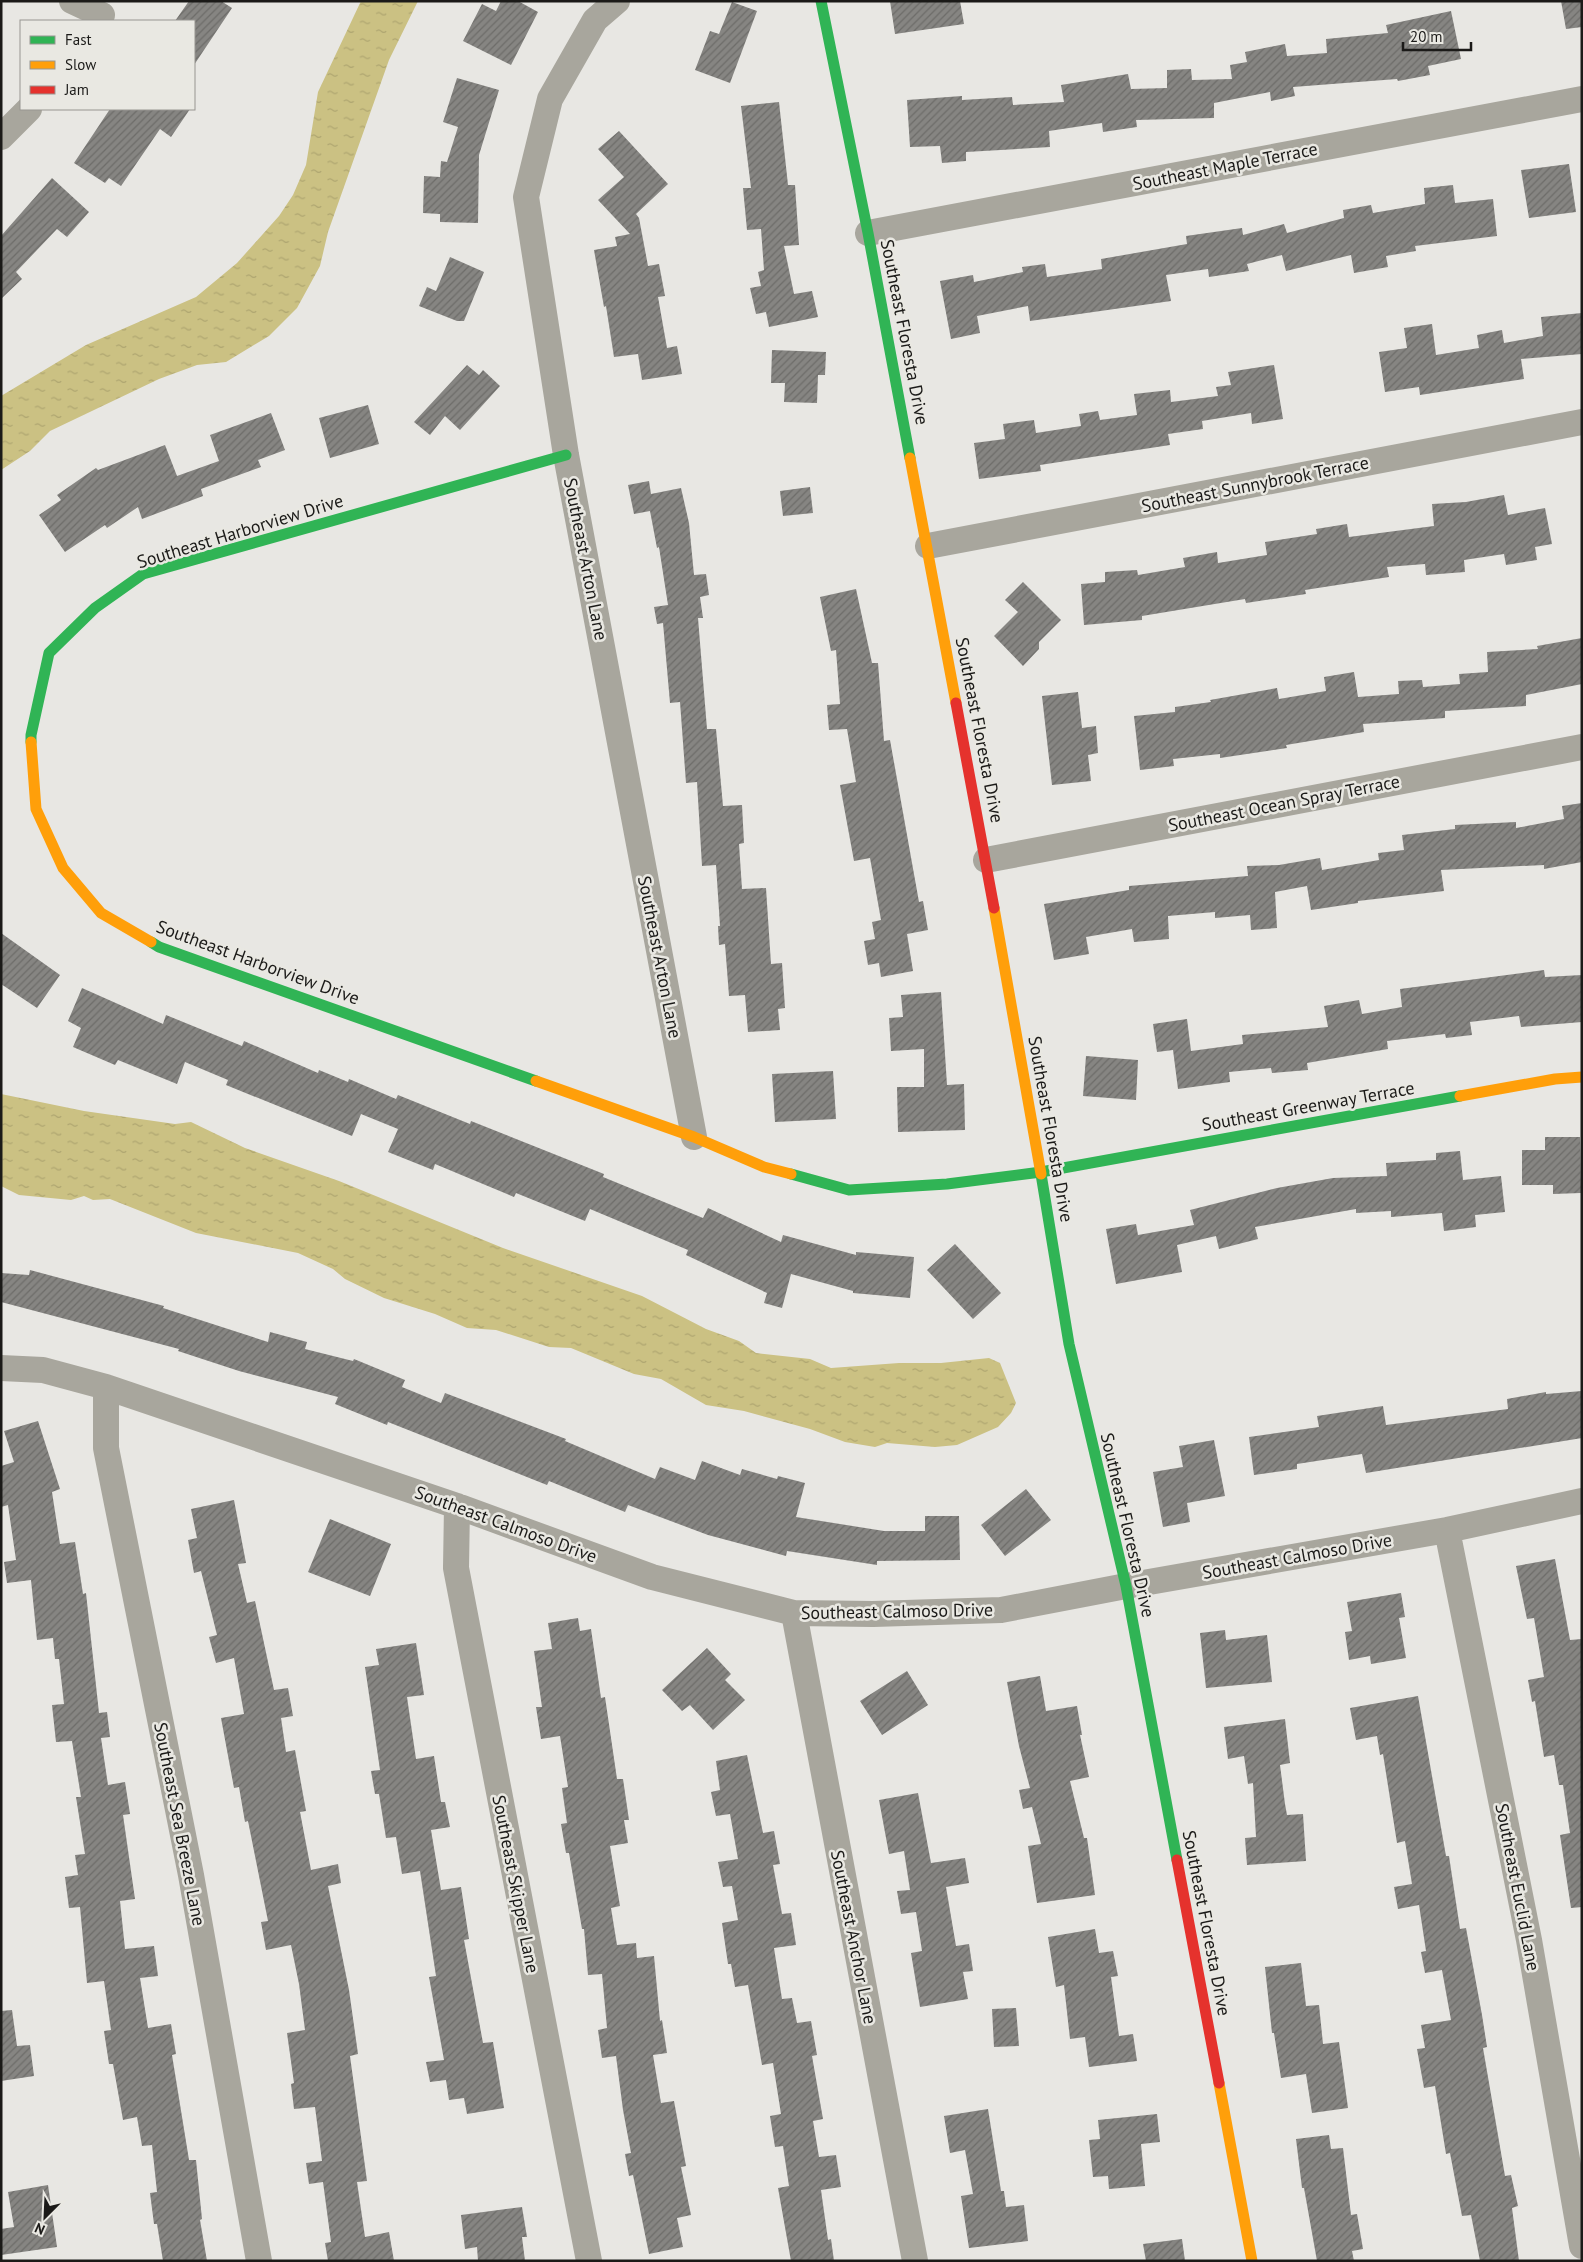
<svg xmlns="http://www.w3.org/2000/svg" width="1583" height="2262" viewBox="0 0 1583 2262" font-family="'PT Sans',sans-serif">
<defs>
<pattern id="water-ripples" width="26" height="14" patternUnits="userSpaceOnUse" patternTransform="scale(1.25)"><rect width="26" height="14" fill="#cbc183"/><path d="M2 4q2-2 4 0t4 0M15 11q2-2 4 0t4 0" fill="none" stroke="#aea570"/></pattern>
<pattern id="building-hatch" width="6" height="6" patternUnits="userSpaceOnUse" patternTransform="scale(1.25)"><rect width="6" height="6" fill="#868582"/><path d="M-1 1l2-2M0 6l6-6M5 7l2-2" fill="none" stroke="#6d6c69"/></pattern>
</defs>
<rect width="100%" height="100%" fill="#e8e7e3"/>
<path fill="url(#water-ripples)" d="M361,1h57l-29,59 -61,172 -8,34 -23,42 -28,28 -43,26 -29,3 -38,14 -109,52 -20,20 -29,19v-74l85,-51 110,-48 41,-34 42,-47 14,-21 13,-30 12,-73z
M1,1094l83,17 91,13 16,-2 54,26 94,33 164,67 139,48 64,33 33,12 17,12 54,6 21,9 68,-5h42l48,-5 11,5 16,40 -5,10 -13,14 -41,18 -22,2 -48,-4 -12,4 -30,-5 -35,-13 -66,-18 -38,-6 -45,-26 -27,-5 -63,-26 -22,-1 -53,-17 -29,-2 -32,-14 -51,-16 -39,-19 -12,-10 -35,-16 -102,-20 -86,-34 -17,1 -9,-4 -13,4 -52,-5 -18,-9z"/>
<path fill="url(#building-hatch)" d="M189,1h32l11,7 -38,57v-44h-19z
M501,1h17l20,11 -27,53 -48,-24 19,-37 14,7z
M890,1h70l4,23 -69,10z
M1561,1h21v26l-16,2z
M732,2l25,9 -27,72 -35,-13 15,-39 9,3z
M1451,11l10,48 -33,7 2,9 -32,6 -1,-2 -104,8 2,9 -24,5 -1,-9 -56,11v15l-78,2 1,7 -34,5 -1,-9 -53,8 1,16 -84,5v9l-24,2 -2,-17 -30,1 -3,-47 55,-4v4l50,-3 1,8 51,-3 -3,-17 67,-11 3,15 36,-1v-18l24,-1 1,11 40,-1 -2,-14 17,-3 -2,-10 40,-8 2,12 40,-3 -1,-14 62,-6 -2,-8z
M457,78l42,12 -20,65 -1,68 -38,-1v-8l-17,-1 1,-37 16,1 1,-16 6,1 11,-35 -15,-5z
M779,102l9,83h7l4,60 -15,1 10,48 18,-3 6,26 -49,10 -3,-15 -10,2 -6,-26 11,-2 -3,-14 6,-2 -3,-41 -14,1 -4,-42h8l-10,-82z
M110,109h80l-19,28 -11,-8 -39,57 -12,-8 -4,5 -31,-20z
M619,131l49,53 -32,30 3,4 9,48 11,-2 6,32 -7,1 9,51 10,-2 5,28 -40,6 -4,-26 -24,3 -8,-51 -2,1 -10,-57 23,-4 -2,-9 15,-3 -32,-34 26,-23 -26,-28z
M1569,164l7,48 -47,6 -8,-48z
M52,178l37,34 -22,25 -10,-8 -41,43 6,7 -21,20v-63z
M1453,185l2,18 38,-4 4,37 -82,10 1,5 -30,5 2,11 -34,6 -3,-18 -65,16 -4,-16 -35,9 2,7 -40,6 -1,-8 -42,6 5,26 -141,20 -2,-15 -51,10 3,17 -29,6 -11,-58 33,-6 1,7 49,-10 -1,-5 23,-3 2,13 55,-8 -1,-10 86,-15 -1,-8 56,-8 1,7 41,-11 3,9 57,-15 -1,-8 28,-5 2,8 52,-9 -1,-16z
M450,257l34,15 -20,49h-7l-38,-15 8,-19 9,4z
M1582,313v41l-61,5 3,20 -104,16 -1,-8 -34,5 -6,-40 28,-4 -3,-20 28,-4 4,31 43,-7 -2,-13 25,-5 2,13 39,-7 -2,-19z
M772,350l54,2 -1,23h-7l-1,28 -33,-1 1,-19h-14z
M467,365l12,10 4,-5 17,16 -40,44 -15,-14 -15,19 -16,-13z
M1274,365l9,54 -31,5 -1,-11 -49,8 1,8 -35,5 2,11 -130,20 1,6 -62,8 -5,-36 31,-4 -2,-15 31,-4 2,13 45,-7 -2,-12 19,-3 2,9 37,-5 -3,-21 36,-4 1,12 47,-6 -2,-9 15,-2 -3,-13z
M368,405l11,39 -49,14 -11,-40z
M271,413l14,37 -27,10 3,7 -60,22 2,7 -61,23 -4,-12 -31,21 -2,-3 -40,27 -26,-37 22,-15 -4,-5 39,-27 2,2 67,-25 12,31 42,-15 -9,-26z
M649,481l2,13 30,-6 8,35 5,52 12,-1 3,21 -9,2 3,21h-5l9,111h9l7,77 19,-1 2,38 -5,1 3,45 24,-1 5,76 11,-1 3,45 -7,1 2,21 -32,2 -3,-37 -16,1 -4,-52 -6,1 -1,-19h2l-4,-61 -14,1 -5,-84 -11,1 -6,-81 -10,1 -7,-80 -6,1 -3,-17 14,-2 -9,-58 -2,1 -7,-37 -16,3 -6,-29z
M810,487l3,26 -30,3 -3,-25z
M1504,495l4,20 37,-7 7,36 -17,3 2,13 -31,5 -2,-11 -40,6 1,12 -39,3 -1,-11 -38,3 2,10 -84,13 1,4 -60,9 -1,-4 -103,17v4l-58,5 -3,-41 24,-2v-10l32,-2 1,5 47,-8 -2,-9 34,-6 1,11 49,-8 -2,-13 52,-8 -1,-5 31,-5 2,13 85,-11 -2,-22 34,-2z
M1023,582l38,38 -22,22v7l-16,17 -29,-30 24,-24 -13,-12z
M856,589l16,74h6l6,78 6,-1 29,162 4,-1 5,29 -21,4 6,37 -32,6 -2,-14 -11,2 -4,-24 11,-2 -3,-17 9,-2 -11,-62 -16,3 -14,-76 16,-3 -9,-53 -18,1 -2,-25 13,-1 -4,-54 -5,1 -11,-54z
M1582,638v46l-56,11v11l-81,5v7l-82,6 1,8 -78,13 1,3 -67,10v-4l-47,5 1,7 -34,4 -6,-54 41,-4v-5l36,-5 -1,-2 67,-12 2,11 47,-8 -2,-14 30,-5 4,25 41,-3 -1,-13 24,-1 1,7 37,-3 -1,-10 29,-2 -1,-20 51,-3 -1,-3z
M1078,692l4,36 14,-2 2,27 -10,2 3,26 -39,4 -10,-89z
M1582,803v59l-38,7v-4l-103,5 3,21 -86,10v2l-47,7 -4,-24 -32,6 2,36 -26,2 -1,-15 -35,3v-6l-47,4 1,23 -35,3 -2,-13 -46,8 3,17 -35,6 -10,-56 85,-14v-4l119,-10 -1,-10 32,-1 41,-7 2,12 57,-10 -1,-7 26,-3 -2,-15 53,-6v-4l61,-3v6l48,-9 -2,-13z
M1,933l59,42 -23,33 -36,-24z
M1544,970l1,7 37,-2v47l-61,5 -2,-11 -49,6 2,13 -26,3 -1,-4 -58,7 1,8 -81,14 1,7 -36,3 -1,-5 -42,4 1,10 -52,7 -5,-39 -16,2 -4,-28 34,-5 4,32 52,-7 -1,-9 86,-8 -4,-21 35,-6 3,14 40,-7 -2,-18z
M82,988l81,36 3,-9 76,31 2,-5 74,32 1,-3 29,12 1,-3 47,20 2,-4 72,29 1,-3 133,53 -1,3 100,41 5,-10 73,34 2,-7 73,20v-3l58,5 -4,41 -57,-5v-2l-62,-17 -9,34 -18,-5 3,-10 -81,-38 2,-5 -98,-41 -5,12 -69,-28 -2,4 -79,-33 -2,6 -45,-18 10,-23 -37,-15 -9,22 -126,-51 2,-5 -43,-18 -8,22 -59,-24 -3,5 -42,-18 8,-19 -13,-7z
M941,992l6,93 17,-1 1,46 -67,2 -1,-45h27v-38l-33,2 -2,-33 14,-1 -2,-22z
M1086,1056l52,4 -2,40 -53,-4z
M833,1071l3,48 -61,3 -3,-48z
M1545,1137h35l1,56 -28,1v-9h-31v-35h23z
M1460,1151l3,29 38,-4 4,36 -30,3 1,12 -32,4 -2,-18 -51,4v-6l-35,2v-4l-101,18 3,12 -39,10 -3,-13 -39,9 5,27 -66,12 -10,-55 30,-5 2,11 56,-10 -4,-15 87,-22 56,-10 54,-2 -1,-13 50,-3v-7z
M955,1244l46,49 -28,26 -46,-49z
M30,1270l134,36 -1,2 105,34 2,-10 37,10 -2,7 48,12 1,-2 51,21 -3,7 39,16 4,-10 121,46 -1,2 90,38 5,-12 35,13 7,-19 38,14 2,-6 35,10 1,-3 27,7 -9,34 88,14h41v-15h34l1,44 -83,1v4l-90,-14 -1,5 -78,-21 -80,-30 -3,7 -76,-31 -2,4 -159,-63 -1,3 -52,-21 3,-7 -99,-26 -61,-20 1,-2 -178,-47v-29l28,2z
M1582,1391v47l-216,35 -4,-19 -65,10v5l-43,6 -5,-38 70,-10 -2,-11 66,-10 3,19 122,-16 -1,-10 39,-7v2z
M38,1421l22,68 -8,3 8,52 15,-2 8,52 3,-1 13,120 8,-1 3,25 -9,1 7,47 17,-3 5,32 -7,1 12,84 -15,2 5,48 29,-3 4,30 -18,2 8,50 23,-4 5,30 -4,1 17,105h7l6,59 -2,1 7,41h-44l-6,-37h-3l-4,-31 7,-1 -5,-47 -10,1 -5,-29 -14,3 -10,-56h-4l-5,-33 7,-1 -7,-49 -17,2 -7,-76 -11,1 -4,-31 13,-2 -3,-20 10,-1 -9,-57h5l-9,-56 -16,1 -4,-37 12,-1 -5,-45h-4l-2,-21 -16,2 -6,-60 -24,3 -3,-21 12,-2 -8,-55 -7,2v-41l13,-4 -10,-31z
M1214,1440l11,56 -38,7 3,19 -27,5 -10,-55 30,-5 -4,-21z
M1026,1489l25,31 -46,36 -24,-31z
M234,1500l12,63 -8,1 9,39 8,-2 19,89 14,-2 5,28 -12,2 5,34 9,-2 11,61 -6,1 11,58 27,-6 3,19 -13,3 21,104 9,64 -8,2 17,125 -10,1 8,55 24,-5 5,29h-66l-3,-18 6,-1 -8,-60 -14,2 -3,-21 16,-2 -7,-54 -21,2 -3,-25 3,-1 -7,-50 18,-3 -6,-46 -8,-39 -25,5 -5,-28 7,-1 -20,-100 -3,1 -6,-35 -5,1 -13,-70 23,-4 -10,-56 -18,5 -7,-26 8,-2 -16,-64 -7,2 -6,-33 9,-2 -6,-29z
M330,1519l61,25 -21,52 -62,-24z
M1555,1559l15,81 12,-1v268l-11,1 -11,-73 10,-2 -7,-48h-4l-5,-30 -10,2 -9,-56 -3,1 -4,-22 16,-3 -10,-59 -7,1 -11,-53z
M1401,1593l4,24 -6,1 7,40 -35,6 -1,-8 -21,4 -4,-28 7,-1 -5,-29z
M578,1618l2,13 11,-2 10,69 4,-1 12,82h6l6,41h-5l4,23 -18,3 10,60 -9,2 6,37 19,-2 1,15 17,-2 6,65 2,-1 5,33 -14,2 8,48 13,-2 12,65 -5,1 10,48 -14,3 6,29 -34,7 -16,-79 -4,1 -4,-22 6,-1 -8,-43 -7,-54 -14,2 -4,-28 9,-2 -5,-54 -14,1 -4,-46h-2l-13,-76h-3l-5,-29 6,-1 -5,-35 6,-1 -8,-51 -19,3 -5,-32h6l-8,-56 18,-2 -4,-26z
M1225,1630l1,10 41,-5 5,47 -66,6 -6,-55z
M416,1643l8,52 -17,2 9,62 18,-3 7,46h4l5,25 -19,3 10,60 20,-3 8,52 -5,1 19,103 10,-1 11,66 -37,6 -3,-16 -15,2 -3,-20 -16,2 -4,-20 18,-2 -15,-83 7,-1 -16,-105 -18,3 -6,-37 -10,1 -7,-44h-4l-4,-23 9,-1 -15,-103 14,-2 -3,-16z
M707,1648l24,26 -6,6 20,20 -32,30 -23,-25 -8,6 -20,-21z
M907,1671l21,34 -46,30 -22,-34z
M1040,1676l6,35 31,-5 5,29h-2l9,42 -19,4 14,57h3l8,57 -58,8 -9,-57 13,-2 -9,-37 -9,2 -4,-19 11,-2 -11,-42 -12,-64z
M1418,1696l28,160h3l11,73 6,-1 16,87 5,32 -4,1 22,128 6,-1 7,31 -6,2 7,53h-39l-9,-46 -9,1 -12,-63 -4,1 -11,-68 -11,2 -7,-39 8,-1 -4,-23 30,-5 -9,-50 -17,3 -4,-21 5,-1 -7,-46 -21,4 -4,-22 18,-3 -7,-43 -8,2 -14,-89 -3,1 -3,-19 -21,4 -6,-32z
M1285,1719l5,44 -10,2 5,39 2,11 16,-1 3,47 -59,4 -2,-27 11,-1 -3,-54 -5,1 -4,-28 -16,3 -4,-32z
M747,1755l16,78 11,-2 6,33 -7,1 9,49 9,-1 5,32 -22,3 8,51 10,-1 5,25 14,-2 6,34 -5,1 11,63 -10,2 6,36 17,-2 5,32 -20,3 7,50 3,-1 3,22h-43l-13,-73 11,-2 -6,-40 -8,1 -5,-31 11,-2 -8,-51 -11,2 -14,-80 -13,2 -4,-23h-3l-6,-41 16,-3 -6,-34 -9,1 -5,-25 20,-3 -8,-45 -14,2 -5,-24 9,-2 -4,-29z
M918,1793l13,70 34,-5 4,25 -23,4 10,59 13,-2 4,27 -10,1 5,27 -48,8 -9,-54 11,-2 -6,-39 -15,2 -4,-23 13,-1 -6,-39 -15,3 -10,-54z
M1095,1929l4,24 14,-2 5,25 -7,1 8,59 14,-2 4,27 -48,6 -4,-30 -15,2 -6,-54 -8,2 -8,-50z
M1301,1963l5,43 13,-1 4,39 16,-2 9,66 -36,5 -6,-39 -25,4 -7,-45h-2l-7,-66z
M1016,2008l3,38 -25,1 -2,-38z
M12,2010l5,36 13,-1 4,31 -33,5v-70z
M988,2109l13,82h3l2,16 18,-2 4,36 -59,7 -8,-52 12,-2 -8,-44 -15,3 -6,-37z
M1157,2114l3,28 -19,2 4,42 -36,3 -1,-13 -15,1 -4,-37 11,-1 -2,-19z
M1329,2135l2,14 12,-1 8,67 6,-1 6,35 -11,2 2,10h-37l-13,-73h-2l-6,-49z
M48,2185l9,62 -56,8v-26l13,-2 -6,-35z
M522,2207l5,30h-5l3,24h-47l-1,-14 -12,2 -4,-34z
M1182,2239l3,22h-39l-3,-17z"/>
<g fill="none" stroke-linecap="round" stroke-linejoin="round">
<path stroke="#a8a69d" stroke-width="26" d="M72,1l30,14
M617,1l-22,19 -45,79 -24,98 40,258 128,682
M1,137l28,-28
M868,233l714,-134
M928,546l654,-124
M986,860l596,-113
M1,1368l42,2 63,17 351,119 195,71 142,36 79,1 128,-4 125,-24 321,-56 135,-29
M106,1387v61l85,427 68,386
M457,1506l-1,62 133,693
M1447,1530l82,410 53,306
M794,1613l121,648"/>
<path stroke="#30b455" stroke-width="11" d="M821,1l47,232 42,225
M31,742v-7l18,-82 46,-45 48,-34 423,-119
M151,942l8,5 377,134
M791,1174l58,16 98,-6 94,-12 419,-76
M1041,1174l28,170 57,242 51,274"/>
<path stroke="#ff9f0a" stroke-width="11" d="M910,458l46,245
M31,742l5,67 27,59 38,45 50,29
M994,908l47,266
M536,1081l158,56 70,30 27,7
M1460,1096l95,-17 27,-2
M1219,2083l33,178"/>
<path stroke="#e5322d" stroke-width="11" d="M956,703l38,205
M1177,1860l42,223"/>
</g>
<g text-anchor="middle" dominant-baseline="central" stroke-width="5" stroke-linejoin="round" paint-order="stroke">
<g font-size="18" fill="#1b1a18" stroke="#e9e8e2">
<text transform="translate(1225 166) rotate(-11)">Southeast Maple Terrace</text>
<text transform="translate(905 332) rotate(79)">Southeast Floresta Drive</text>
<text transform="translate(1255 484) rotate(-11)">Southeast Sunnybrook Terrace</text>
<text transform="translate(240 531) rotate(-17)">Southeast Harborview Drive</text>
<text transform="translate(586 559) rotate(79)">Southeast Arton Lane</text>
<text transform="translate(980 730) rotate(79)">Southeast Floresta Drive</text>
<text transform="translate(1284 803) rotate(-11)">Southeast Ocean Spray Terrace</text>
<text transform="translate(660 957) rotate(79)">Southeast Arton Lane</text>
<text transform="translate(258 962) rotate(20)">Southeast Harborview Drive</text>
<text transform="translate(1308 1106) rotate(-10)">Southeast Greenway Terrace</text>
<text transform="translate(1051 1129) rotate(80)">Southeast Floresta Drive</text>
<text transform="translate(506 1524) rotate(20)">Southeast Calmoso Drive</text>
<text transform="translate(1128 1525) rotate(77)">Southeast Floresta Drive</text>
<text transform="translate(1297 1556) rotate(-10)">Southeast Calmoso Drive</text>
<text transform="translate(897 1611) rotate(-1)">Southeast Calmoso Drive</text>
<text transform="translate(180 1824) rotate(79)">Southeast Sea Breeze Lane</text>
<text transform="translate(516 1884) rotate(79)">Southeast Skipper Lane</text>
<text transform="translate(1518 1887) rotate(79)">Southeast Euclid Lane</text>
<text transform="translate(1207 1923) rotate(79)">Southeast Floresta Drive</text>
<text transform="translate(854 1937) rotate(79)">Southeast Anchor Lane</text>
</g>
</g>
<rect width="1583" height="2262" fill="none" stroke="#1b1a18" stroke-width="5"/>
<rect x="20" y="20" width="175" height="90" fill="#e9e8e2" stroke="#979691"/>
<rect x="30" y="36" width="25" height="8" fill="#30b455" stroke="#979691"/>
<text x="65" y="45" font-size="15" fill="#1b1a18">Fast</text>
<rect x="30" y="61" width="25" height="8" fill="#ff9f0a" stroke="#979691"/>
<text x="65" y="70" font-size="15" fill="#1b1a18">Slow</text>
<rect x="30" y="86" width="25" height="8" fill="#e5322d" stroke="#979691"/>
<text x="65" y="95" font-size="15" fill="#1b1a18">Jam</text>
<g transform="translate(45 2217) rotate(204)" stroke="#e9e8e2" stroke-width="4" paint-order="stroke">
<path d="M0-4L9 19L0 12L-9 19Z" fill="#1b1a18"/>
<text y="-8" font-size="14" font-weight="bold" text-anchor="middle" fill="#1b1a18">N</text>
</g>
<path d="M1403 42v8h68v-8" fill="none" stroke="#1b1a18" stroke-width="2.5"/>
<text x="1410" y="42" font-size="15" fill="#1b1a18" stroke="#e9e8e2" stroke-width="4" paint-order="stroke">20 m</text>
</svg>
